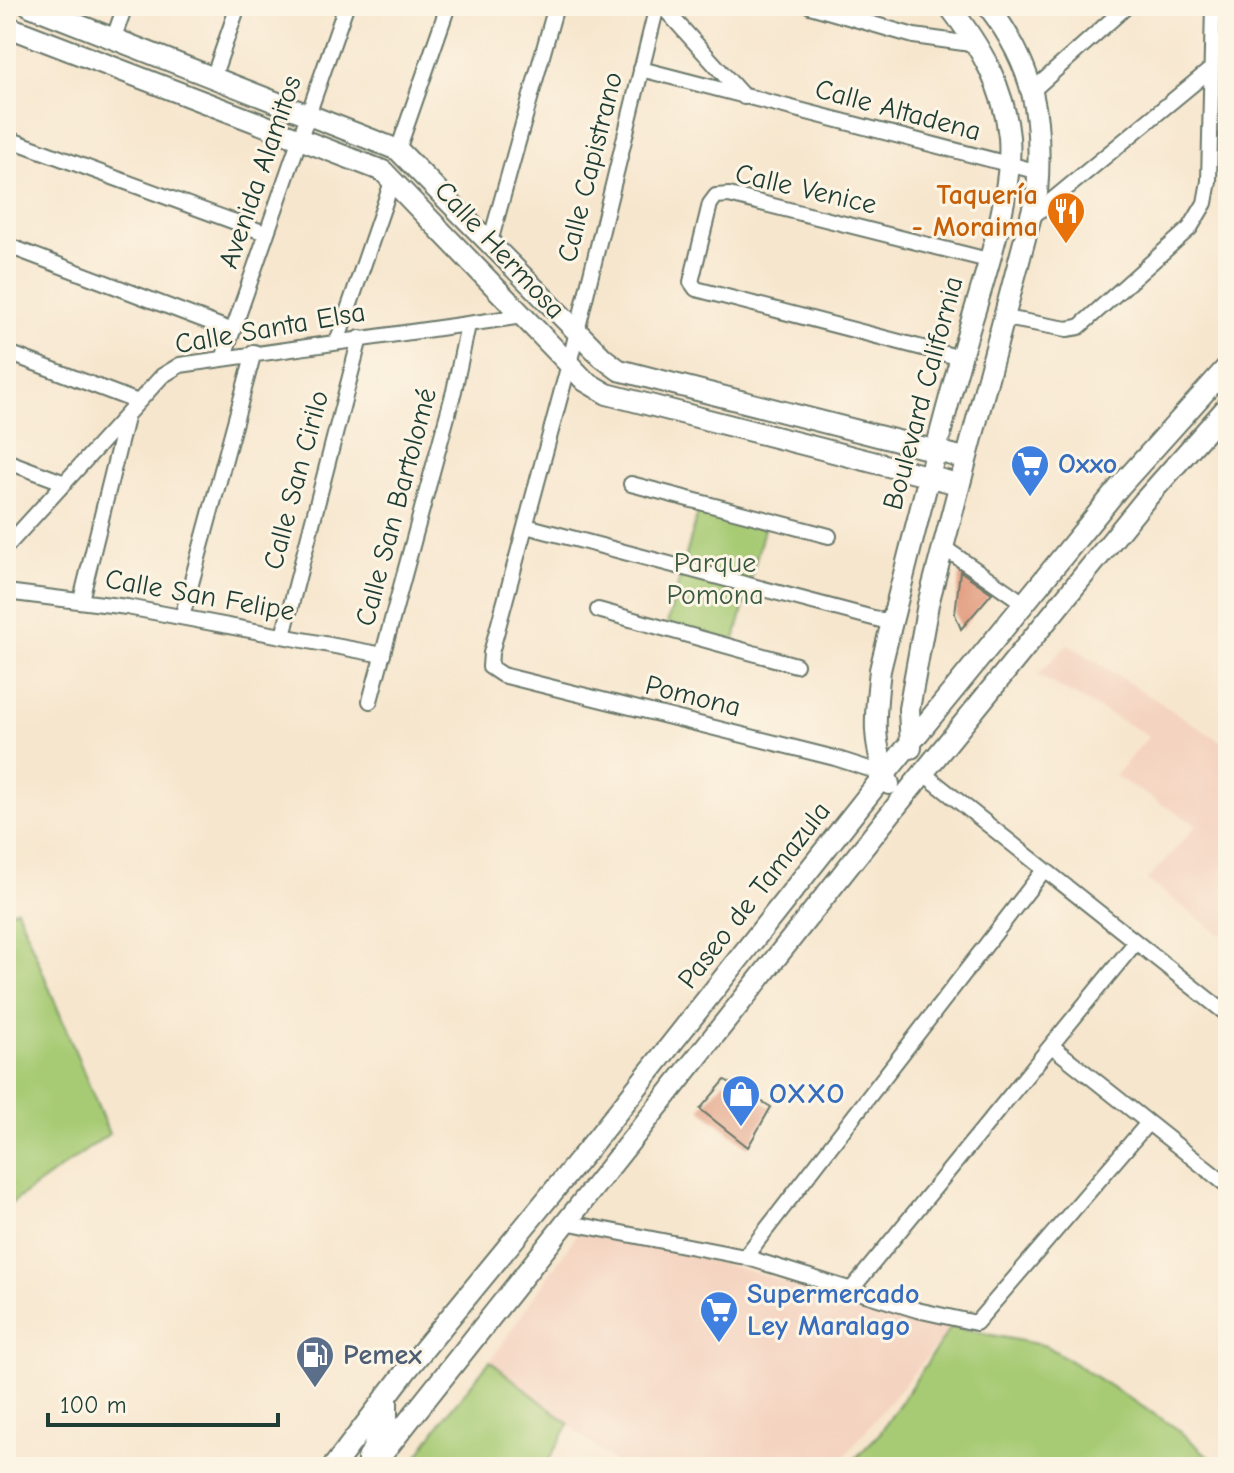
<svg xmlns="http://www.w3.org/2000/svg" width="1234" height="1473" viewBox="0 0 1234 1473" font-family="'Comic Neue',sans-serif">
<rect width="100%" height="100%" fill="#fcf5e5"/>
<filter id="ink" filterUnits="userSpaceOnUse"><feTurbulence type="fractalNoise" baseFrequency=".0125" numOctaves="2"/><feDisplacementMap in="SourceGraphic" scale="16" xChannelSelector="R" yChannelSelector="G"/><feConvolveMatrix kernelMatrix="1 2 1 2 8 2 1 2 1" color-interpolation-filters="sRGB"/></filter>
<filter id="wash" filterUnits="userSpaceOnUse"><feTurbulence type="fractalNoise" baseFrequency=".006" numOctaves="4" result="noise"/><feDisplacementMap in="SourceGraphic" scale="32" xChannelSelector="R" yChannelSelector="G"/><feGaussianBlur stdDeviation="1.8" result="paint"/><feColorMatrix in="noise" values="0 0 0 0 0 0 0 0 0 0 0 0 0 0 0 0 0 1.4 0 .05"/><feComposite in="paint" operator="in"/></filter>
<g filter="url(#wash)">
<rect width="100%" height="100%" fill="#f7e6ce"/>
<path fill="#f4d3c0" d="M1068,644l160,102v179l-6,11 -75,-56 50,-55 -82,-49 34,-40 -111,-61z
M583,1225l368,102 -115,140h-216l-130,-106z"/>
<path fill="#a7cb75" stroke="#638454" stroke-width="2" d="M698,512l66,17 -31,118 -67,-19z
M17,909l92,225 -103,73v-294z
M951,1327l96,19 129,82 45,39h-374l33,-34z
M490,1361l79,63 -24,43h-135l36,-52z"/>
<g id="blocks">
<path fill="#e1997c" d="M960,571l32,22 -31,36 -6,-15z
M725,1080l46,27 -23,40 -48,-38z"/>
</g>
</g>
<g filter="url(#ink)">
<use href="#blocks" fill-opacity="0" stroke="#6b786a" stroke-width="2"/>
<g fill="none" stroke-linecap="round" stroke-linejoin="round">
<g stroke="#6b786a" stroke-width="18">
<path id="street" d="M657,6l-88,358 -78,289 -1,14 12,8 333,83 50,16
M662,6l82,91
M810,6l104,30 64,9
M113,40l12,-34
M641,69l398,103
M213,78l25,-72
M1033,90l94,-84
M6,138l259,95
M398,150l50,-144
M1033,216l178,-147
M490,242l66,-236
M6,245l227,86
M1005,318l62,11 12,-2 111,-99 15,-25 4,-22 4,-175
M337,342l56,-163
M6,352l132,50
M224,356l122,-350
M961,358l-265,-69 -5,-7 19,-78 6,-8 13,-1 259,65
M6,461l59,22
M631,484l198,52
M526,526l366,97
M6,547l156,-171 18,-11 343,-49
M943,547l82,57
M6,592l121,15 256,48
M81,600l45,-182
M598,610l198,55
M182,617l72,-265
M283,636l77,-298
M370,701l84,-310 14,-66
M923,773l305,242
M1053,1047l175,139
M565,1222l180,35 172,53 59,13 172,-200
M745,1257l299,-387
M851,1290l284,-347"/>
</g>
<g stroke="#6b786a" stroke-width="24">
<path id="secondary" d="M30,6l368,144 205,208 16,12 345,88
M6,26l377,145 186,193 16,17 22,13 351,90
M911,748l-2,-39 19,-105 109,-411c6,-76 -2,-125 -49,-187
M889,784c-18,-43 -14,-69 -9,-114 26,-105 52,-209 81,-313 17,-62 53,-157 48,-220 -5,-51 -29,-91 -60,-131
M368,1459l19,-41v-23
M333,1467l73,-96 187,-228 292,-369 236,-289 107,-119
M372,1467l526,-663 246,-303 84,-95"/>
</g>
<use href="#street" stroke="#fff" stroke-width="14"/>
<use href="#secondary" stroke="#fff" stroke-width="20"/>
</g>
</g>
<defs>
<g id="restaurant-pin" transform="scale(2)"><path d="M0 17L-7.5 6A9.5 9.5 0 1 1 7.5 6Z" fill="#e8710a" stroke="#fcf5e5"/><path d="M-5-6h1v4h1v-4h1v4h1v-4h1v5L-1.5 .5V6h-2V.5L-5-1ZM5-6V6H3V1.5H1.5Q1.5-4 5-6Z" fill="#fff"/></g>
<g id="supermarket-pin" transform="scale(2)"><path d="M0 17L-7.5 6A9.5 9.5 0 1 1 7.5 6Z" fill="#3f7fe0" stroke="#fcf5e5"/><path d="M-6-5.5h2.5l.6 2H6L4.5 2H-2.5L-4.4-4H-6ZM-1.5 3.2a1.3 1.3 0 1 0 .1 0ZM3 3.2a1.3 1.3 0 1 0 .1 0Z" fill="#fff"/></g>
<g id="shop-pin" transform="scale(2)"><path d="M0 17L-7.5 6A9.5 9.5 0 1 1 7.5 6Z" fill="#3f7fe0" stroke="#fcf5e5"/><path d="M-5-2.5h2.3a2.7 3.5 0 0 1 5.4 0H5L5.5 6h-11ZM-1.5-2.5h3a1.5 2.3 0 0 0-3 0Z" fill="#fff"/></g>
<g id="fuel-pin" transform="scale(2)"><path d="M0 17L-7.5 6A9.5 9.5 0 1 1 7.5 6Z" fill="#5c6f8a" stroke="#fcf5e5"/><path d="M-5.5-6h7V0h2V4h1.3V-2.5L3-4.5l.8-.8L6-3V5H2.5V1h-1V6h-7ZM-4.2-4.7v3.2H.2V-4.7Z" fill="#fff"/></g>
</defs>
<g fill-rule="evenodd">
<use href="#restaurant-pin" x="1066" y="211"/>
<use href="#supermarket-pin" x="1030" y="464"/>
<use href="#shop-pin" x="741" y="1094"/>
<use href="#supermarket-pin" x="719" y="1310"/>
<use href="#fuel-pin" x="315" y="1355"/>
</g>
<g text-anchor="middle" dominant-baseline="central" stroke-width="6" stroke-linejoin="round" paint-order="stroke">
<g font-size="28" fill="#1f3d34" stroke="#fcf5e5">
<text transform="translate(898 110) rotate(15)">Calle Altadena</text>
<text transform="translate(590 167) rotate(-76)">Calle Capistrano</text>
<text transform="translate(260 172) rotate(-71)">Avenida Alamitos</text>
<text transform="translate(806 189) rotate(13)">Calle Venice</text>
<text transform="translate(500 250) rotate(47)">Calle Hermosa</text>
<text transform="translate(270 328) rotate(-10)">Calle Santa Elsa</text>
<text transform="translate(923 393) rotate(-75)">Boulevard California</text>
<text transform="translate(296 480) rotate(-75)">Calle San Cirilo</text>
<text transform="translate(396 507) rotate(-75)">Calle San Bartolomé</text>
<text transform="translate(200 595) rotate(10)">Calle San Felipe</text>
<text transform="translate(693 696) rotate(14)">Pomona</text>
<text transform="translate(754 895) rotate(-52)">Paseo de Tamazula</text>
</g>
<g font-size="28" font-weight="bold" fill="#c56008" stroke="#fcf5e5" text-anchor="end">
<text x="1038" y="195">Taquería<tspan x="1038" dy="32">- Moraima</tspan></text>
</g>
<g font-size="28" font-weight="bold" fill="#366cbe" stroke="#fcf5e5" text-anchor="start">
<text x="1058" y="464">Oxxo</text>
<text x="769" y="1094">OXXO</text>
<text x="747" y="1294">Supermercado<tspan x="747" dy="32">Ley Maralago</tspan></text>
</g>
<g font-size="28" fill="#3a5941" stroke="#fcf5e5">
<text x="715" y="563">Parque<tspan x="715" dy="32">Pomona</tspan></text>
</g>
<g font-size="28" font-weight="bold" fill="#4e5e75" stroke="#fcf5e5" text-anchor="start">
<text x="343" y="1355">Pemex</text>
</g>
</g>
<rect width="1234" height="1473" fill="none" stroke="#fcf5e5" stroke-width="32"/>
<path d="M48 1413v12h230v-12" fill="none" stroke="#1f3d34" stroke-width="4"/>
<text x="60" y="1413" font-size="24" fill="#1f3d34" stroke="#fcf5e5" stroke-width="6" paint-order="stroke">100 m</text>
</svg>
